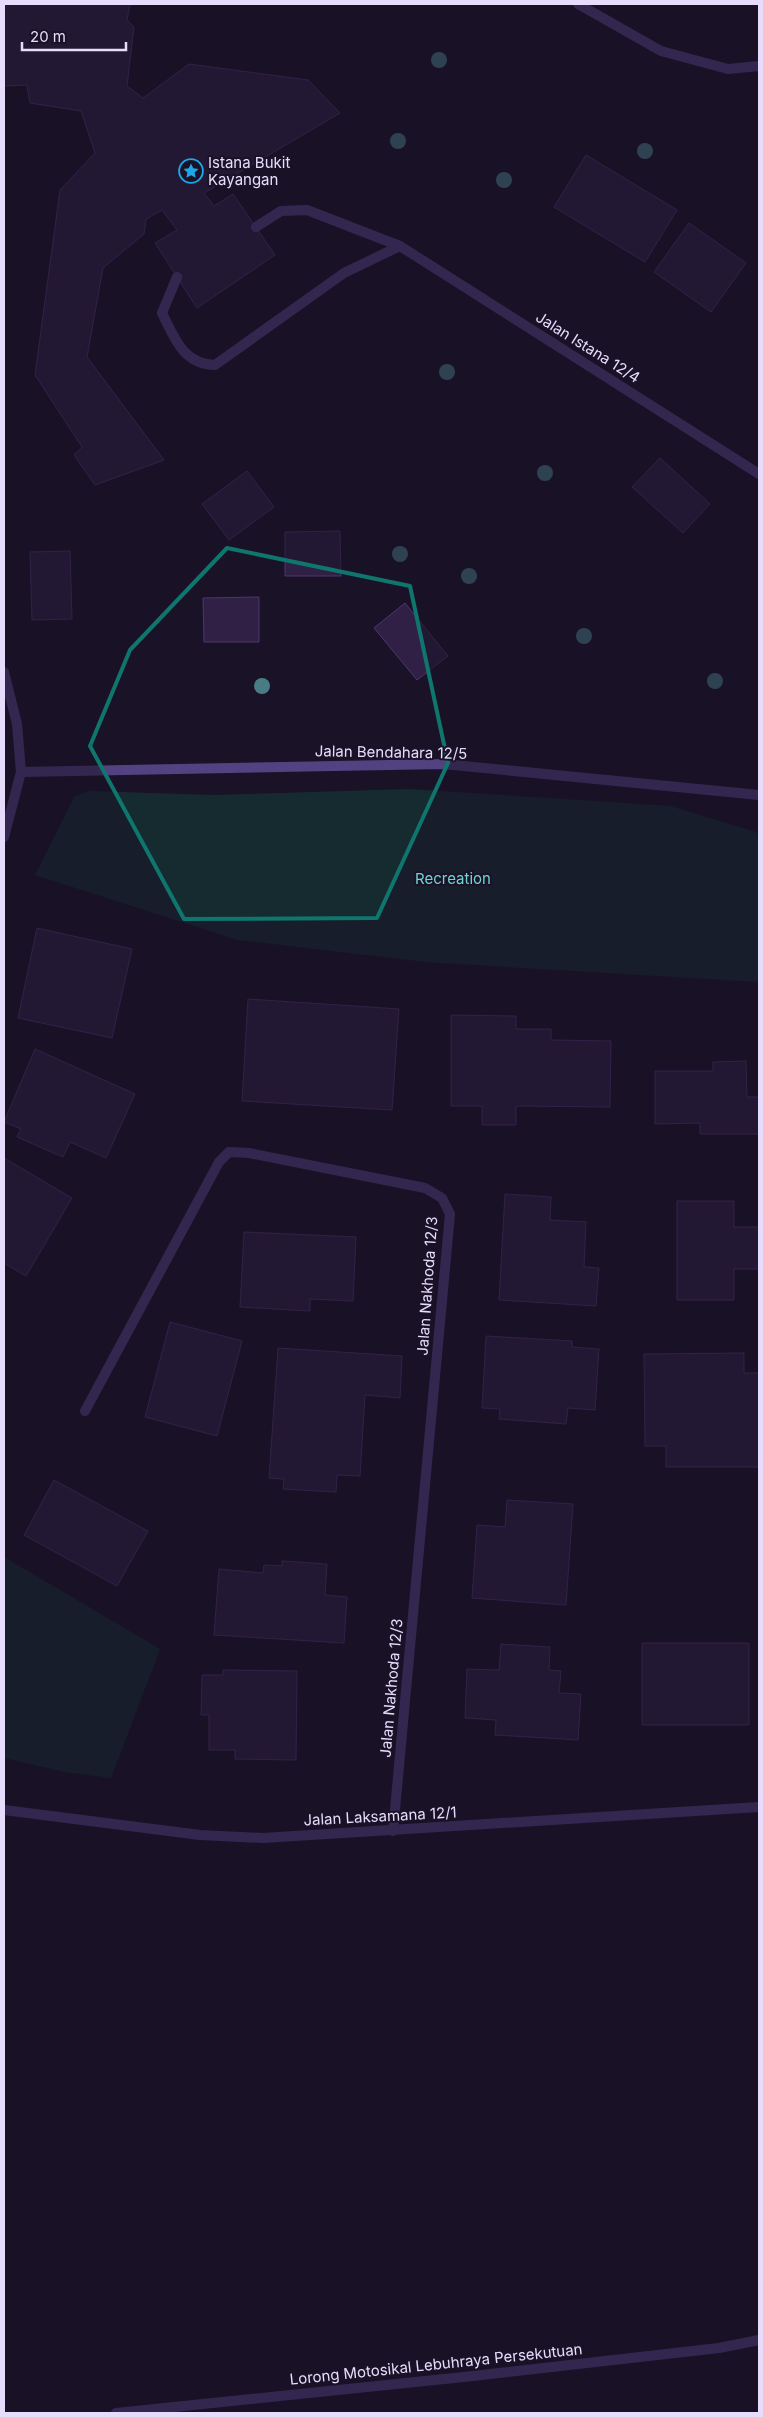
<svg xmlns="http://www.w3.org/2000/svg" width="763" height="2417" viewBox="0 0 763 2417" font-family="Inter,sans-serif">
<rect width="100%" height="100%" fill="#1a1227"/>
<path fill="#162b30" d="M409,789l261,17 86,26 3,4v146l-333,-20 -188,-22 -203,-65 39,-78 16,-6 123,4z
M4,1557l156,92 -49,129 -46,-6 -61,-14z"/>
<path fill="#302046" stroke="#4d3570" d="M4,4h126l-3,16 7,7 -7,59 16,12 46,-34 119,16 32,33 -136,80 10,13 19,-12 42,61 -78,53 -42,-65 22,-13 -15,-20 -16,9 -2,15 -41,34 -16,89 77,103 -69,25 -21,-30 8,-8 -47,-72 25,-185 35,-37 -14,-42 -51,-8 -3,-18 -23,1z
M586,155l91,55 -32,52 -91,-55z
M689,223l57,40 -35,49 -57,-40z
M660,458l50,46 -27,29 -51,-46z
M247,471l27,36 -45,33 -27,-36z
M340,531l1,45h-56v-44z
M70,551l2,68 -40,1 -2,-68z
M259,597v45h-55l-1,-44z
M405,603l43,53 -31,24 -43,-52z
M37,928l95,21 -20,89 -94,-20z
M248,999l151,10 -7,101 -150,-9z
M451,1015l65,1v13h35v11l60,1 -1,66 -94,-1v19h-34v-19h-31z
M35,1049l100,45 -29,64 -36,-16 -7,15 -46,-20 4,-8 -17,-7z
M746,1061l1,36h12v37h-59v-11l-45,1v-53h58v-9z
M4,1158l68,40 -46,78 -22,-13z
M505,1194l46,3 -1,23 36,2 -2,45 15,1 -3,38 -97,-6z
M677,1201h57v26h25v42h-25v31h-57z
M244,1232l112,5 -3,64 -43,-2v12l-70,-4z
M170,1322l72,19 -25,95 -72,-19z
M486,1336l86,5v6l27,2 -4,61 -27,-2 -2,16 -67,-5 1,-10 -18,-1z
M278,1348l124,8 -2,42 -35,-3 -5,81 -23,-1 -1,17 -53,-3 1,-10 -15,-1z
M744,1353v20h15v94h-93v-21h-21l-1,-92z
M54,1480l94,51 -31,55 -93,-51z
M507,1500l66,4 -7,101 -94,-7 5,-73 28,2z
M282,1561l45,3 -2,31 22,2 -3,46 -130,-8 5,-66 44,4 1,-8 18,1z
M642,1643h107v82h-107z
M501,1644l49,3 -1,23 12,1 -2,22 22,1 -3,46 -83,-5 1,-15 -31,-2 2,-49 32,1z
M223,1670l74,1 -1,89 -61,-1v-9h-26v-35h-8l1,-40h21z"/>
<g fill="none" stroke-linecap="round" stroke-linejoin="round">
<path stroke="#524281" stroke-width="10" d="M578,4l83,47 67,18 31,-3
M400,246l359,228
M177,277l-15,36c13,26 21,51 53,52l129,-92 56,-27 -93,-36 -26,1 -25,16
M116,2413l357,-37 246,-28 40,-8"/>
<path stroke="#524281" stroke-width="10" d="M4,672l13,52 4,48 -17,65
M21,772l422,-8 316,31
M85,1411l134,-249 10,-10 20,1 176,35 17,10 8,16 -57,617
M4,1810l196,25 63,3 496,-31"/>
</g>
<g fill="#487d85">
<circle cx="439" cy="60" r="8"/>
<circle cx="398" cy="141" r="8"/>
<circle cx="645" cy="151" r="8"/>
<circle cx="504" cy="180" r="8"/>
<circle cx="447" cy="372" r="8"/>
<circle cx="545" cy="473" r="8"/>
<circle cx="400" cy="554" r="8"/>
<circle cx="469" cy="576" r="8"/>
<circle cx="584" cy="636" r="8"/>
<circle cx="715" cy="681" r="8"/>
<circle cx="262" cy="686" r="8"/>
</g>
<path d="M0 0H763V2417H0ZM227,548l183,38 38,177 -71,155 -193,1 -94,-173 40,-96z" fill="#1a1227" fill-opacity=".55" fill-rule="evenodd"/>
<path fill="none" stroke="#0f766e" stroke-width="4" stroke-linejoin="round" d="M227,548l183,38 38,177 -71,155 -193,1 -94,-173 40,-96z"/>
<defs>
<g id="sight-ring" transform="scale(1.25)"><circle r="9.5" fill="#1a1227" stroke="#1ba7e8" stroke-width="1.5"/><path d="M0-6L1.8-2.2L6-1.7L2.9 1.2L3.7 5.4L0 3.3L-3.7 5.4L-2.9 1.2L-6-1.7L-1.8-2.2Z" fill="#1ba7e8"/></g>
</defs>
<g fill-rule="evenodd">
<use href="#sight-ring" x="191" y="171"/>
</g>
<g text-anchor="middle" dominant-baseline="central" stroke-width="4" stroke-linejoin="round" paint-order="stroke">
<g font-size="15" fill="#e6dcfc" stroke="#1a1227" text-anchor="start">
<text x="208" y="162">Istana Bukit<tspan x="208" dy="17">Kayangan</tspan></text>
</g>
<g font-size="15" fill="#e6dcfc" stroke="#1a1227">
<text transform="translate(588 347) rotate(32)">Jalan Istana 12/4</text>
<text transform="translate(391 752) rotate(1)">Jalan Bendahara 12/5</text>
<text transform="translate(427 1286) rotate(-86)">Jalan Nakhoda 12/3</text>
<text transform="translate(391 1688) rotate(-85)">Jalan Nakhoda 12/3</text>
<text transform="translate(380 1816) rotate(-3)">Jalan Laksamana 12/1</text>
<text transform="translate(436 2364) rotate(-6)">Lorong Motosikal Lebuhraya Persekutuan</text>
</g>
<g font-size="15" fill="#6ed5d2" stroke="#1a1227">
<text x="453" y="878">Recreation</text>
</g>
</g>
<rect width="763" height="2417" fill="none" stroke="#e6dcfc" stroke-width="10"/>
<path d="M22 42v8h104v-8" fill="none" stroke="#e6dcfc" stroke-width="2.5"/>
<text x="30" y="42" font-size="15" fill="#e6dcfc" stroke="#1a1227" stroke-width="4" paint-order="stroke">20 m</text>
</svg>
